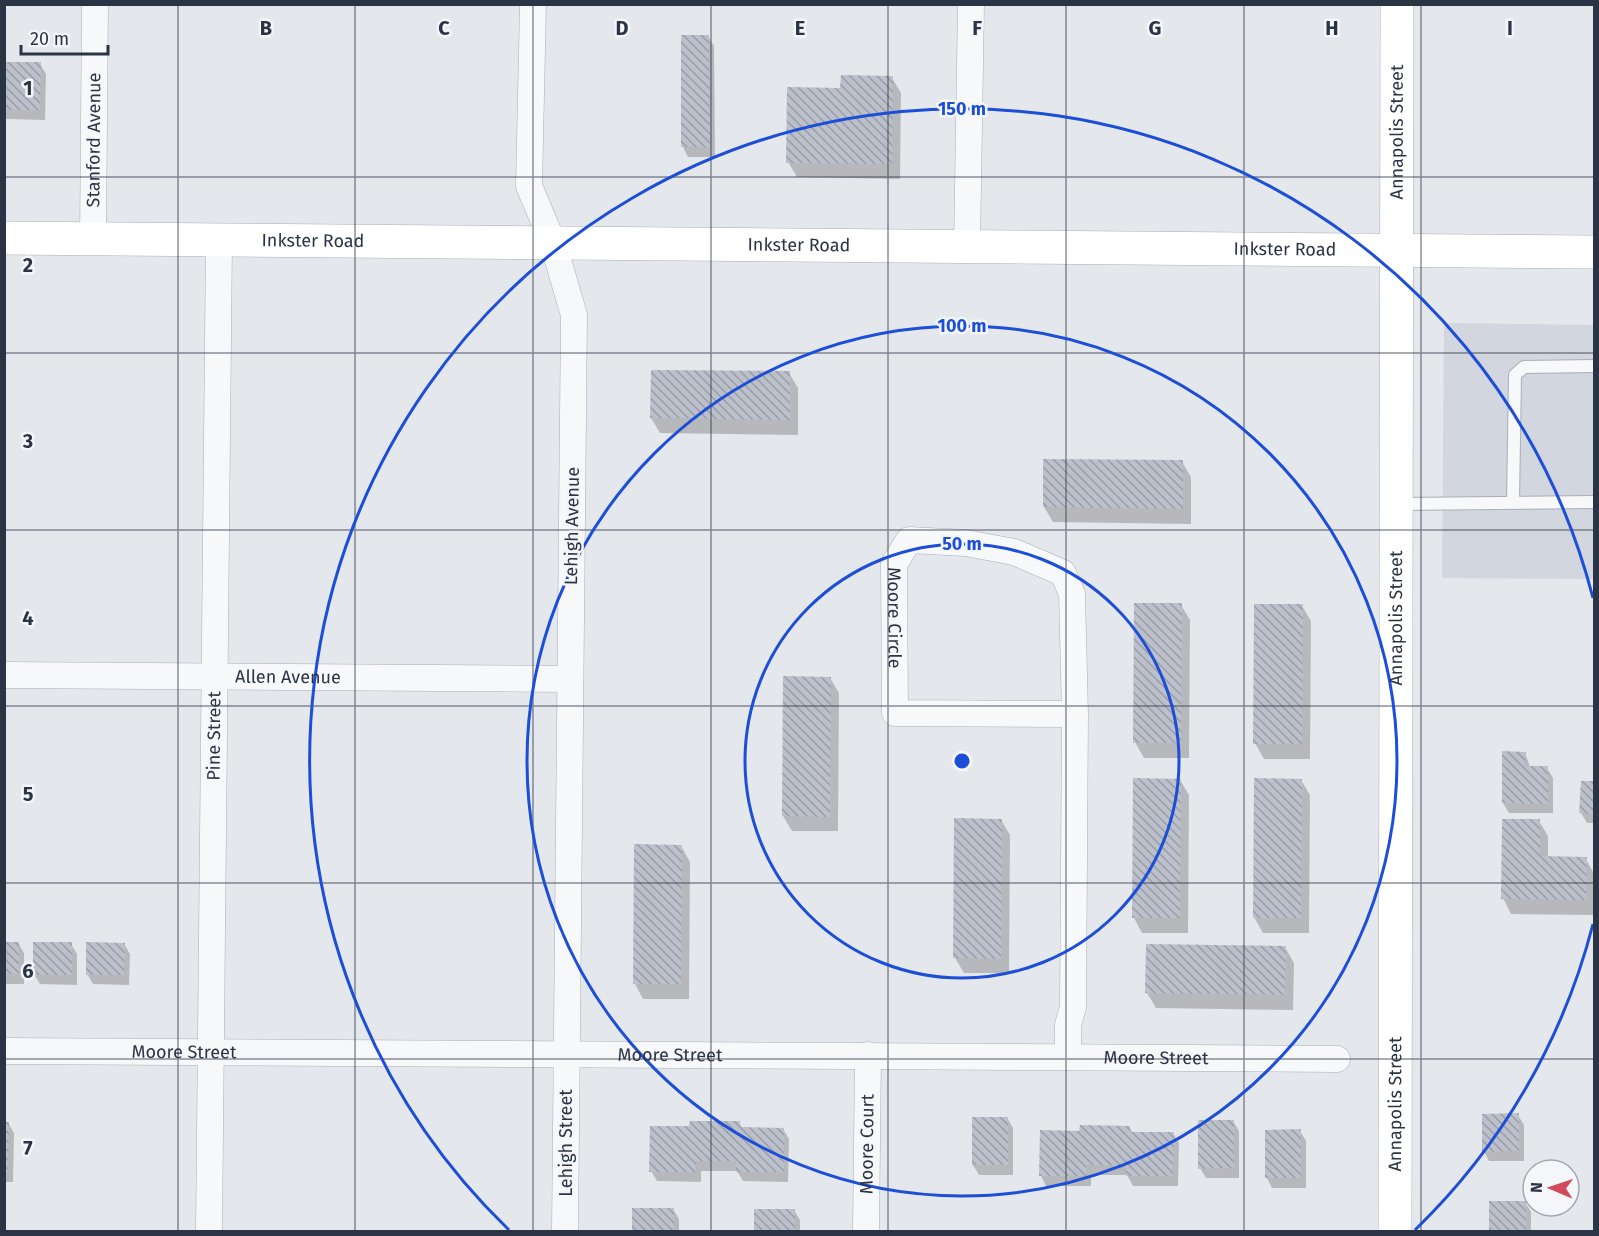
<svg xmlns="http://www.w3.org/2000/svg" width="1599" height="1236" viewBox="0 0 1599 1236" font-family="'Fira Sans',sans-serif">
<defs>
<pattern id="building-back-hatch" width="6" height="6" patternUnits="userSpaceOnUse" patternTransform="scale(1.5)"><rect width="6" height="6" fill="#bbc0ca"/><path d="M-1 5l2 2M0 0l6 6M5-1l2 2" fill="none" stroke="#989da6"/></pattern>
</defs>
<rect width="100%" height="100%" fill="#e4e7ec"/>
<path fill="#d2d6de" d="M1444,323l150,2v254l-152,-1z"/>
<path fill="#0003" d="M708,36l6,10 1,111h-27l-5,-10z
M4,63l36,1 6,10 -1,46 -39,-1 -2,5z
M892,78l9,15 -1,86 -103,-2 -9,-15 54,-73z
M789,373l9,15v47l-138,-2 -9,-15z
M1045,460l137,2 9,15v47l-138,-2 -9,-15z
M1181,605l9,15 -1,138h-45l-9,-16z
M1302,606l9,15 -1,138h-46l-9,-16z
M830,678l9,15 -1,138h-46l-9,-15z
M1525,753l5,14 17,1 6,10v35h-44l-6,-10z
M1180,780l9,15 -1,138h-46l-8,-15z
M1301,780l9,15 -1,138h-46l-9,-16z
M1582,783h12v40h-7l-6,-10z
M1001,820l9,15 -1,138h-45l-9,-15z
M1539,821l9,15v22l38,1 8,15v41l-83,-1 -8,-16z
M681,846l9,16 -1,137h-46l-8,-15z
M4,943h14l6,10v31h-20z
M71,944l6,10v31l-37,-1 -6,-10z
M124,944l6,10 -1,31 -36,-1 -6,-10z
M1285,947l9,16 -1,47 -137,-2 -9,-15z
M1518,1115l6,10v36h-35l-5,-10z
M1007,1118l6,10v47h-34l-6,-10z
M1233,1121l6,10v47h-33l-6,-10z
M4,1123h4l6,10 -1,49h-9z
M739,1123l4,6h40l6,10 -1,43 -45,-1 -6,-10h-36v11l-44,-1 -6,-10 40,-43z
M1129,1127l4,6h40l6,10 -1,43h-45l-6,-11h-36v11h-45l-5,-10 40,-44z
M1300,1131l6,10v47h-34l-5,-10z
M1525,1202l6,10v20h-40z
M673,1209l6,10v13h-45z
M794,1210l6,10v12h-45z"/>
<path fill="url(#building-back-hatch)" d="M681,35h28l1,112h-29z
M4,62h37l-1,48h-36z
M841,75l52,1 -1,88 -106,-1 1,-76 53,1z
M651,370l139,1v49l-140,-2z
M1043,459l140,1v49l-140,-2z
M1134,603h48l-1,140h-48z
M1254,604h49l-1,140h-49z
M783,676l48,1 -1,140 -48,-1z
M1502,751l24,1 -1,14h23v38l-46,-1z
M1133,778l48,1 -1,139h-48z
M1254,778l48,1 -1,139h-48z
M1581,781h13v33l-15,-1z
M954,818l48,1 -1,140 -48,-1z
M1502,819h38v37l47,1 -1,43 -85,-1z
M634,844l48,1 -1,139h-48z
M4,942h15v32h-15z
M33,942h39v33h-39z
M86,942l39,1 -1,32h-38z
M1146,944l140,2 -1,49 -140,-2z
M1519,1113v38l-37,1v-38z
M972,1117h36v48h-36z
M1198,1120h36v48l-36,1z
M690,1121h50v6l44,1v44h-48v-11h-40v11h-47l1,-46h39z
M4,1122h5l-1,51h-4z
M1080,1125l50,1v6h44l-1,44h-47v-10l-40,-1v11h-47l1,-46 39,1z
M1301,1129v49h-36v-48z
M1489,1201h37v31h-37z
M632,1208h42v24h-42z
M754,1209h41v23h-41z"/>
<g fill="none" stroke-linecap="round" stroke-linejoin="round">
<g stroke="#a9aeb7" stroke-width="14">
<path id="lane" d="M1513,503l2,-128 9,-8 70,-1
M1398,504l196,-2"/>
</g>
<g stroke="#a9aeb7" stroke-width="27">
<g id="street">
<path d="M533,4l-4,182 24,57 21,72 -9,917"/>
<path id="s1" d="M93,239l2,-235"/>
<path d="M967,247l4,-243"/>
<path id="s2" d="M4,675l566,4"/>
<path id="s3" d="M4,1051l1333,8"/>
<path id="s4" d="M1068,1057v-32l5,-18 2,-293 -3,-120 -9,-21 -49,-21 -48,-9 -57,-3 -15,24 1,149 180,1"/>
<path id="s5" d="M209,1232l10,-992"/>
<path id="s6" d="M866,1232l2,-177"/>
</g>
</g>
<g stroke="#a9aeb7" stroke-width="34">
<g id="secondary">
<path id="s7" d="M4,238l1590,14"/>
<path id="s8" d="M1395,1232l2,-1228"/>
</g>
</g>
<use href="#lane" stroke="#f7f8fa" stroke-width="12"/>
<use href="#street" stroke="#f7f8fa" stroke-width="26"/>
<use href="#secondary" stroke="#fff" stroke-width="33"/>
</g>
<path fill="none" stroke="#2b3445" stroke-width="1.5" stroke-opacity="0.55" d="M178,4v1228M355,4v1228M533,4v1228M711,4v1228M888,4v1228M1066,4v1228M1244,4v1228M1421,4v1228M4,177h1590M4,353h1590M4,530h1590M4,706h1590M4,883h1590M4,1059h1590"/>
<g fill="none" stroke="#1d4ed8" stroke-width="3">
<circle cx="962" cy="761" r="217"/>
<circle cx="962" cy="761" r="435"/>
<path d="M1593 924A652 652 0 0 1 1415 1230M509 1230A652 652 0 1 1 1593 598"/>
</g>
<g text-anchor="middle" dominant-baseline="central" stroke-width="5" stroke-linejoin="round" paint-order="stroke">
<g font-size="18" fill="#2b3445" stroke="#f4f6f9">
<text stroke="none"><textPath href="#s8" startOffset="1100">Annapolis Street</textPath></text>
<text stroke="none"><textPath href="#s1" startOffset="99">Stanford Avenue</textPath></text>
<text stroke="none"><textPath href="#s7" startOffset="309">Inkster Road</textPath></text>
<text stroke="none"><textPath href="#s7" startOffset="795">Inkster Road</textPath></text>
<text stroke="none"><textPath href="#s7" startOffset="1281">Inkster Road</textPath></text>
<text transform="translate(572 526) rotate(-89)">Lehigh Avenue</text>
<text stroke="none"><textPath href="#s4" startOffset="728">Moore Circle</textPath></text>
<text stroke="none"><textPath href="#s8" startOffset="614">Annapolis Street</textPath></text>
<text stroke="none"><textPath href="#s2" startOffset="284">Allen Avenue</textPath></text>
<text stroke="none"><textPath href="#s5" startOffset="496">Pine Street</textPath></text>
<text stroke="none"><textPath href="#s3" startOffset="180">Moore Street</textPath></text>
<text stroke="none"><textPath href="#s3" startOffset="666">Moore Street</textPath></text>
<text stroke="none"><textPath href="#s3" startOffset="1152">Moore Street</textPath></text>
<text stroke="none"><textPath href="#s8" startOffset="128">Annapolis Street</textPath></text>
<text transform="translate(566 1143) rotate(-90)">Lehigh Street</text>
<text stroke="none"><textPath href="#s6" startOffset="88">Moore Court</textPath></text>
</g>
</g>
<g font-size="20" text-anchor="middle" font-weight="bold" fill="#2b3445" stroke="#f4f6f9" stroke-width="5" stroke-linejoin="round" paint-order="stroke">
<text x="266" y="35">B</text>
<text x="444" y="35">C</text>
<text x="622" y="35">D</text>
<text x="800" y="35">E</text>
<text x="977" y="35">F</text>
<text x="1155" y="35">G</text>
<text x="1332" y="35">H</text>
<text x="1510" y="35">I</text>
<text x="28" y="95">1</text>
<text x="28" y="272">2</text>
<text x="28" y="448">3</text>
<text x="28" y="625">4</text>
<text x="28" y="801">5</text>
<text x="28" y="978">6</text>
<text x="28" y="1155">7</text>
</g>
<circle cx="962" cy="761" r="9" fill="#1d4ed8" stroke="#f4f6f9" stroke-width="3"/>
<g font-size="18" text-anchor="middle" font-weight="bold" fill="#1d4ed8" stroke="#f4f6f9" stroke-width="5" stroke-linejoin="round" paint-order="stroke">
<text x="962" y="115">150 m</text>
<text x="962" y="332">100 m</text>
<text x="962" y="550">50 m</text>
</g>
<rect width="1599" height="1236" fill="none" stroke="#2b3445" stroke-width="12"/>
<g transform="translate(1551 1188) rotate(272)"><circle r="28" fill="#f4f6f9" stroke="#a4a8b1" stroke-width="1.5"/>
<path d="M0-4.5L10 22L0 15L-10 22Z" fill="#d1495b"/>
<text y="-9" font-size="16" font-weight="bold" text-anchor="middle" fill="#2b3445">N</text>
</g>
<path d="M21 45v9h87v-9" fill="none" stroke="#2b3445" stroke-width="3"/>
<text x="30" y="45" font-size="18" fill="#2b3445" stroke="#f4f6f9" stroke-width="4.5" paint-order="stroke">20 m</text>
</svg>
